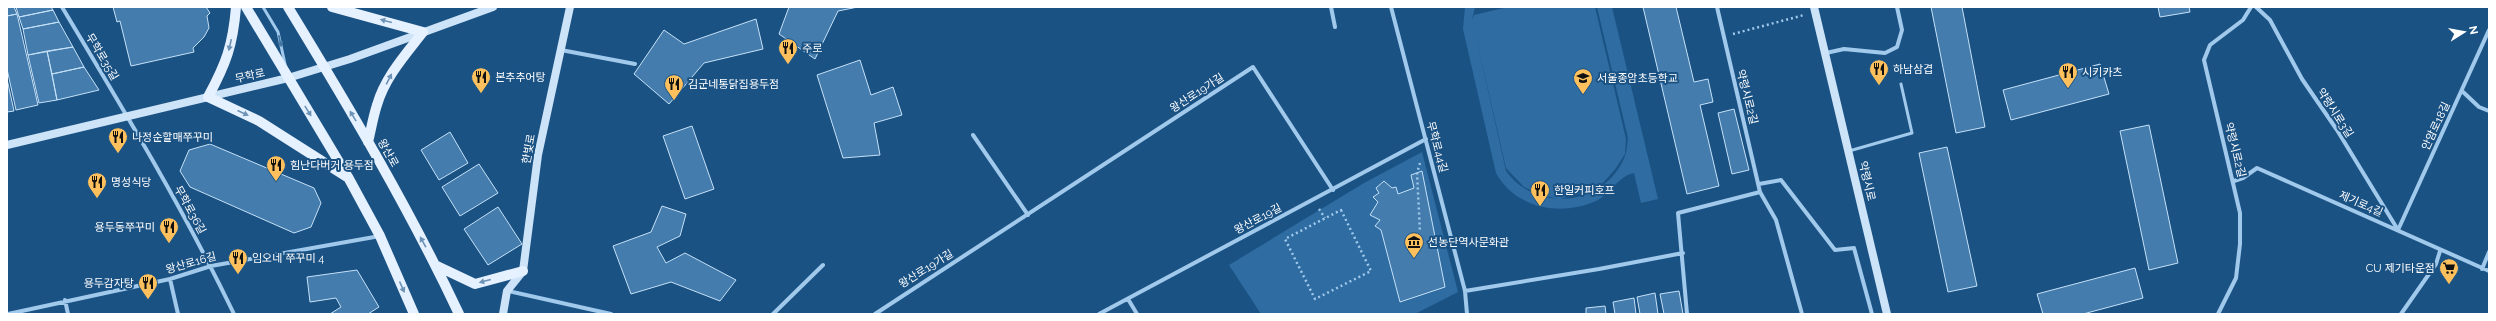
<svg xmlns="http://www.w3.org/2000/svg" width="2496" height="321" viewBox="0 0 2496 321" font-family="Raleway,'Noto Sans KR',sans-serif">
<rect width="100%" height="100%" fill="#1b5284"/>
<path fill="#2e6ca2" d="M1465,7h10l-3,13 2,-5 34,-8h87l31,132 -1,15 -9,14 -13,15 -12,8 -32,8 -17,-4 -18,-8 -18,-19 -32,-140 32,143c30,42 99,36 119,-15 2,-5 2,-12 3,-18l-31,-131h15l46,192 -17,4 -7,-30c-16,3 -23,21 -38,28 -36,16 -81,7 -100,-28l-33,-144z
M1422,152l36,140 -43,22h-154l-32,-49 135,-82z"/>
<path fill="#437cad" stroke="#c5e1f8" d="M7,7h7l3,7 -10,2z
M16,7h35l2,3 -34,7z
M113,7h93l4,6 -3,3 2,12 -5,9 -11,11 1,4 -63,14 -11,-45 -3,1z
M789,7h69l-20,4 -23,48 -36,-25z
M1643,7h33l18,75 14,-3 5,23 -13,3 19,81 -32,8z
M1931,7h31l23,120 -29,6z
M2158,7h31l1,5 -30,5z
M53,10l6,12 -36,7 -4,-12z
M17,14l21,91 -22,5 -9,-41v-53z
M756,19l7,30 -59,14 -35,41 -35,-30 30,-44 20,14z
M59,22l14,25 -45,8 -5,-26z
M73,47l11,20 -32,7 -5,-23z
M47,51l10,49 -18,3 -11,-48z
M860,60l11,35 22,-8 9,28 -28,8 6,32 -37,3 -26,-83z
M2100,64l9,30 -98,26 -8,-30z
M84,67l15,23 -42,10 -5,-26z
M7,79l7,32 -7,1z
M1734,109l15,61 -17,4 -14,-61z
M2149,125l29,138 -29,7 -29,-139z
M692,126l22,63 -29,10 -22,-63z
M450,132l18,31 -29,17 -18,-30z
M210,144l104,44 7,15 -10,24 -17,6 -104,-46 -10,-16 9,-21z
M1947,147l30,139 -29,6 -29,-139z
M479,164l19,29 -38,23 -18,-29z
M1422,171l23,116 -45,15 -19,-72 -6,-4 5,-6 -10,-5 8,-13 -5,-5 6,-4 -3,-5 8,-7 8,7 4,-1 2,7 16,-6 -3,-13z
M662,206l24,8 -6,22 -23,11 9,16 19,-10 51,27 -16,21 -49,-19 -40,12 -18,-48 38,-14z
M498,207l24,37 -34,21 -24,-36z
M2135,268l8,30 -60,16h-40l-6,-20z
M357,270l22,37 -11,7h-38l11,-7 -5,-9 -26,4 -3,-25z
M1679,291l4,23h-19l-4,-20z
M1655,293l3,21h-18l-3,-17z
M1634,298l2,16h-21l-2,-12z
M1605,306l1,8h-20v-6z"/>
<g fill="none" stroke-linecap="round" stroke-linejoin="round">
<path stroke="#a0c9eb" stroke-width="2.5" stroke-dasharray="2 3" stroke-linecap="butt" d="M1733,34l71,-19
M1420,163l-3,10 3,59
M1319,209l6,9
M1341,210l30,61 -56,28 -30,-60z"/>
<path stroke="#a0c9eb" stroke-width="3" d="M263,7l15,25 7,32
M1849,151l63,-18 -11,-49"/>
<path stroke="#a0c9eb" stroke-width="4" d="M62,7c60,100 121,201 172,307
M1331,7l4,20
M1391,7l74,284 2,23
M1717,7l43,185 16,28 26,94
M2256,7l14,13 32,59 35,51 61,100
M561,50l74,14
M1826,53l18,-4 41,4 12,-6 5,-17 -5,-23
M2462,91l17,16 10,4
M973,135l55,80
M2234,181l9,-3 14,-10 232,103
M1759,184l22,-4 54,70 19,-2 18,66
M2398,230l91,-200
M2482,269l7,-17
M170,279l8,35
M508,291l103,23
M1465,291l134,-22 84,-16
M1128,299l9,15
M65,300l3,14
M8,314l162,-35 41,-13 169,-30
M773,314l50,-49
M875,314l378,-247 80,123
M1099,314l327,-175
M1687,314l-9,-101 82,-21
M2218,314l18,-36 4,-34v-31l-36,-153 6,-15 33,-25 8,-13
M2401,314l35,-50 4,-13"/>
<path stroke="#cce3f8" stroke-width="8" d="M1814,7l73,307
M7,145l281,-67 62,-19 143,-52
M503,314l4,-23 16,-20 15,-116 32,-148"/>
<path stroke="#e5f1ff" stroke-width="10" d="M236,7c-3,38 -10,57 -28,90l51,24 88,56
M246,7l102,170 32,59 34,78
M288,7c61,100 121,201 171,307
M332,7l91,25c-17,22 -38,45 -46,73 -4,12 -6,25 -9,37
M437,266l38,18 48,-13"/>
</g>
<defs><path id="oneway-solid" d="M-6-.8H1V-3.2L6.5 0L1 3.2V.8H-6Z"/></defs>
<g fill="#6c92b5">
<use href="#oneway-solid" transform="translate(386 21) rotate(-165)"/>
<use href="#oneway-solid" transform="translate(230 45) rotate(103)"/>
<use href="#oneway-solid" transform="translate(389 79) rotate(-63)"/>
<use href="#oneway-solid" transform="translate(308 111) rotate(58)"/>
<use href="#oneway-solid" transform="translate(243 113) rotate(25)"/>
<use href="#oneway-solid" transform="translate(353 116) rotate(-121)"/>
<use href="#oneway-solid" transform="translate(423 242) rotate(-119)"/>
<use href="#oneway-solid" transform="translate(485 281) rotate(165)"/>
<use href="#oneway-solid" transform="translate(402 287) rotate(66)"/>
</g>
<use fill="#4376a3" href="#oneway-solid" transform="translate(280 41) rotate(78)"/>
<defs>
<g id="restaurant-pin" transform="scale(1)"><path d="M0 17L-7.5 6A9.5 9.5 0 1 1 7.5 6Z" fill="#fdc05d" stroke="#1b5284"/><path d="M-5-6h1v4h1v-4h1v4h1v-4h1v5L-1.5 .5V6h-2V.5L-5-1ZM5-6V6H3V1.5H1.5Q1.5-4 5-6Z" fill="#111"/></g>
<g id="school-pin" transform="scale(1)"><path d="M0 17L-7.5 6A9.5 9.5 0 1 1 7.5 6Z" fill="#fdc05d" stroke="#1b5284"/><path d="M0-5L7-2L0 1L-7-2ZM-4 1L0 2.5L4 1V4Q0 6-4 4Z" fill="#111"/></g>
<g id="museum-pin" transform="scale(1)"><path d="M0 17L-7.5 6A9.5 9.5 0 1 1 7.5 6Z" fill="#fdc05d" stroke="#1b5284"/><path d="M0-6L6-3V-2H-6V-3ZM-5-1h2V3h-2ZM-1-1h2V3h-2ZM3-1h2V3H3ZM-6 4H6V6H-6Z" fill="#111"/></g>
<g id="supermarket-pin" transform="scale(1)"><path d="M0 17L-7.5 6A9.5 9.5 0 1 1 7.5 6Z" fill="#fdc05d" stroke="#1b5284"/><path d="M-6-5.5h2.5l.6 2H6L4.5 2H-2.5L-4.4-4H-6ZM-1.5 3.2a1.3 1.3 0 1 0 .1 0ZM3 3.2a1.3 1.3 0 1 0 .1 0Z" fill="#111"/></g>
</defs>
<g fill-rule="evenodd">
<use href="#restaurant-pin" x="788" y="48"/>
<use href="#restaurant-pin" x="1879" y="69"/>
<use href="#restaurant-pin" x="2068" y="72"/>
<use href="#restaurant-pin" x="481" y="77"/>
<use href="#school-pin" x="1583" y="78"/>
<use href="#restaurant-pin" x="674" y="84"/>
<use href="#restaurant-pin" x="118" y="137"/>
<use href="#restaurant-pin" x="276" y="165"/>
<use href="#restaurant-pin" x="97" y="182"/>
<use href="#restaurant-pin" x="1540" y="190"/>
<use href="#restaurant-pin" x="169" y="227"/>
<use href="#museum-pin" x="1414" y="242"/>
<use href="#restaurant-pin" x="238" y="258"/>
<use href="#supermarket-pin" x="2449" y="268"/>
<use href="#restaurant-pin" x="148" y="283"/>
</g>
<g text-anchor="middle" dominant-baseline="central" stroke-width="4" stroke-linejoin="round" paint-order="stroke">
<g font-size="11" fill="#fff" stroke="#1b5284" text-anchor="start">
<text x="802" y="48">주로</text>
<text x="1893" y="69">하남삼겹</text>
<text x="2082" y="72">시키카츠</text>
<text x="495" y="77">본추추어탕</text>
<text x="1597" y="78">서울종암초등학교</text>
<text x="688" y="84">김군네통닭집용두점</text>
<text x="132" y="137">나정순할매쭈꾸미</text>
<text x="290" y="165">힘난다버거 용두점</text>
<text x="111" y="182">명성식당</text>
<text x="1554" y="190">한일커피호프</text>
<text x="155" y="227" text-anchor="end">용두동쭈꾸미</text>
<text x="1428" y="242">선농단역사문화관</text>
<text x="252" y="258">임오네 쭈꾸미 4</text>
<text x="2435" y="268" text-anchor="end">CU 제기타운점</text>
<text x="134" y="283" text-anchor="end">용두감자탕</text>
</g>
<g font-size="11" fill="#fff" stroke="#1b5284">
<text transform="translate(102 57) rotate(59)">무학로35길</text>
<text transform="translate(250 76) rotate(-13)">무학로</text>
<text transform="translate(1197 93) rotate(-33)">왕산로19가길</text>
<text transform="translate(1747 97) rotate(76)">약령시로2길</text>
<text transform="translate(2335 113) rotate(57)">약령시로3길</text>
<text transform="translate(2436 126) rotate(-65)">안암로18길</text>
<text transform="translate(1437 147) rotate(75)">무학로44길</text>
<text transform="translate(529 149) rotate(-80)">한빛로</text>
<text transform="translate(2235 150) rotate(76)">약령시로2길</text>
<text transform="translate(388 153) rotate(61)">왕산로</text>
<text transform="translate(1867 181) rotate(77)">약령시로</text>
<text transform="translate(2361 204) rotate(24)">제기로4길</text>
<text transform="translate(190 210) rotate(61)">무학로36길</text>
<text transform="translate(1258 219) rotate(-28)">왕산로19길</text>
<text transform="translate(191 263) rotate(-16)">왕산로16길</text>
<text transform="translate(926 269) rotate(-32)">왕산로19가길</text>
</g>
</g>
<rect width="2496" height="321" fill="none" stroke="#ffffff" stroke-width="16"/>
<g transform="translate(2464 32) rotate(79)" stroke="#1b5284" stroke-width="3" paint-order="stroke">
<path d="M0-3L7 15L0 10L-7 15Z" fill="#ffffff"/>
<text y="-6" font-size="11" font-weight="bold" text-anchor="middle" fill="#ffffff">N</text>
</g>
</svg>
